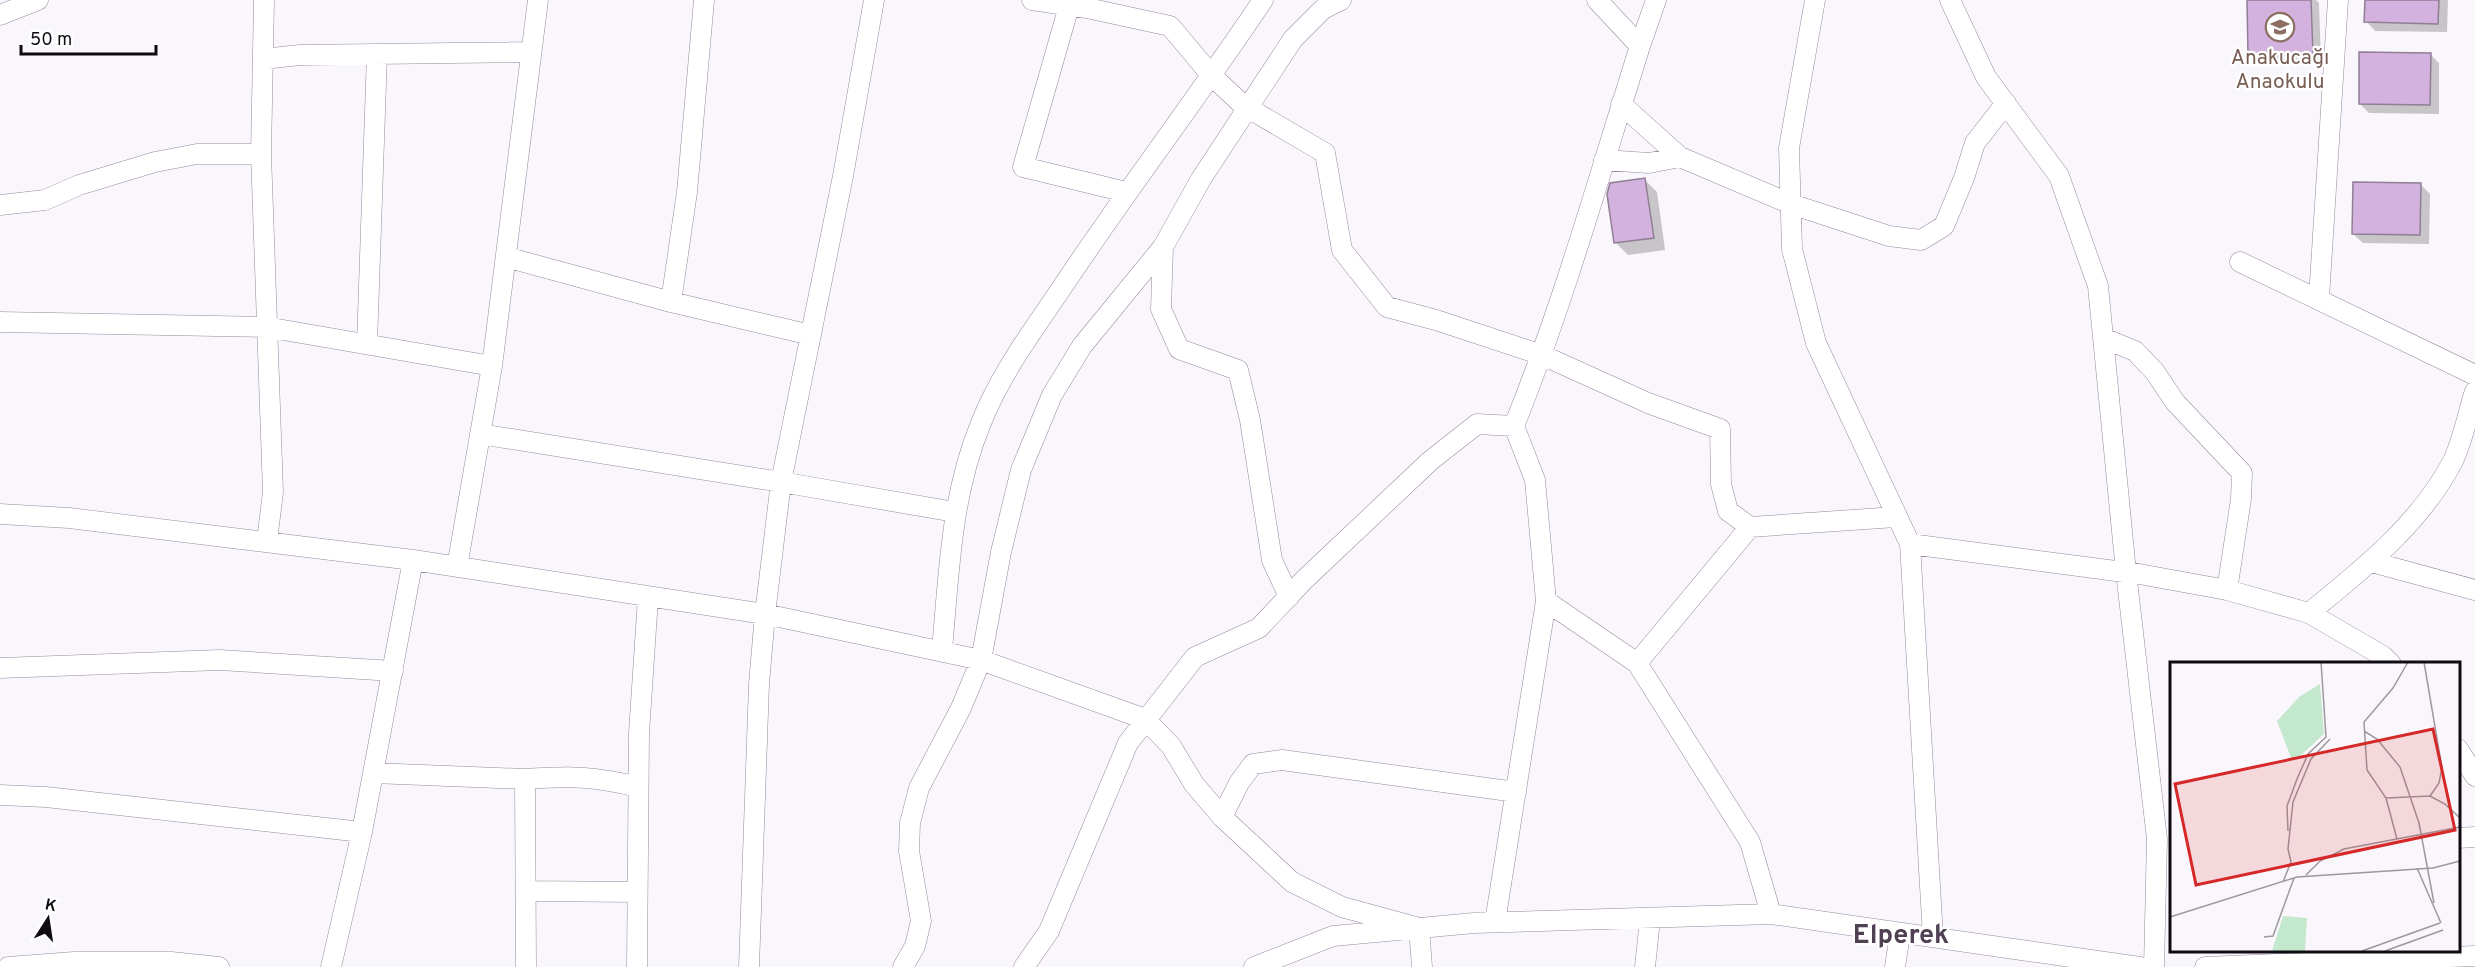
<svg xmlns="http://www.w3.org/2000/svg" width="2475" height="967" viewBox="0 0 2475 967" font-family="Overpass,sans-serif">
<rect width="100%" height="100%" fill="#faf7fc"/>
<path fill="#0003" d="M2248,0h68l3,3 2,60 -62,1 -9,-9z
M2366,0h82l-1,32 -72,-1 -9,-10z
M2430,54l9,9v51l-70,-1 -9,-9z
M1645,180l12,12 8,58 -37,5 -13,-13z
M2420,184l10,10 -1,50 -66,-1 -10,-9z"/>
<path fill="#d4b2df" stroke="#8f7e94" stroke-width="1.5" d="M2247,0h64l2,54 -65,2z
M2365,0h74l-1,24 -74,-2z
M2359,52l72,1 -1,52 -71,-1z
M1645,178l9,60 -40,5 -7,-49 3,-11z
M2353,182l68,1 -1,52 -68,-1z"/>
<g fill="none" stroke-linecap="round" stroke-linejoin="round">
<g stroke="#98879e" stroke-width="21">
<path id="minor" d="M264,0l-3,154 12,338 -6,49
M1032,0l55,8 83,18 42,50 31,29 82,48 17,97 45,57 49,13 106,35 106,48 72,26 1,55 7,27 22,16 146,-10
M1815,0l-26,148 3,101 24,94 94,201 23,393
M1950,0l36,77 73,99 39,110 28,286 31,267 -3,128
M1069,6l-46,161 103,25
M0,15l38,-15
M1640,46l16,-46
M263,59l37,-4 230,-3
M1621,104l59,53 111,47 98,32 32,4 23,-14 20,-48 11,-35 31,-40
M1604,160l45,3 31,-6
M0,205l45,-5 34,-15 76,-23 42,-8h64
M1163,247l-2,62 18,40 59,21 12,50 22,140 17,37
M506,257l165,45 140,33
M2240,262l235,113
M2319,298l19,-298
M671,302l16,-110 17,-192
M0,322l266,5 226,39
M2103,338l32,13 20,21 20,30 67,71 -1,26 -14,91
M367,344l10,-290
M480,434l301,48 174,30
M0,514l69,4 344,42 352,54 216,46 164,59 26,27 23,38 28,33 70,65 50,25 77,21 3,39
M1910,544l229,30 88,16 82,23 74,43 8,8
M2372,562l103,28
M457,567l35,-201 46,-366
M1546,601l91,62 113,179 21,72
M2309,613c54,-44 111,-89 144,-152 10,-21 15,-48 22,-70
M942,650c7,-77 9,-155 39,-227 20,-51 54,-95 84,-140 64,-96 134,-187 198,-283
M1637,663l113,-136
M0,668l220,-8 173,11
M2458,749l17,27
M373,773l152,6 1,188
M525,779c45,-3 69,-3 113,8
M0,795l46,2 316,35
M1222,817l17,-34 14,-19 29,-4 234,32
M2458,838l17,-1
M526,891l111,1
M1495,922l51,-321 -11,-121 -21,-54c50,-124 86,-253 126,-380l-43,-46
M8,967l66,-5h97l48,5
M331,967l31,-135 51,-272
M637,967l2,-234 9,-135
M749,967l10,-283 6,-70 16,-132 62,-306 31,-176
M903,967l12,-21 6,-25 -12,-70 1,-28 9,-35 42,-80 20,-48 20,-108 20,-82 31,-75 30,-49 81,-99 38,-68 92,-140 30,-30 18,-9
M1024,967l25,-36 79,-188 67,-86 64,-29 45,-48 126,-119 47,-37 37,2
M1254,967l79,-31 141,-13 297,-9 369,53
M1645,967l5,-48
M1895,967l5,-33
M2205,967l270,-11"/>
</g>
<use href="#minor" stroke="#fff" stroke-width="20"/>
</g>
<defs>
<g id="school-ring" transform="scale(1.5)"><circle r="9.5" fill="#fff" stroke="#8d6e63" stroke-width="1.5"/><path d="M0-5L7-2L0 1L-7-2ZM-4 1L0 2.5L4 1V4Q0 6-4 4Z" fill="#8d6e63"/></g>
</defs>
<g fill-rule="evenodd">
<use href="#school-ring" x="2280" y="27"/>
</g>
<g text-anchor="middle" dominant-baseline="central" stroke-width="4.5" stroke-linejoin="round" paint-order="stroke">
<g font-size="21" fill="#785e54" stroke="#fff">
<text x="2280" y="58">Anakucağı<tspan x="2280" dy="24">Anaokulu</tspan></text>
</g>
<g font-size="27" font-weight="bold" fill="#4f4054" stroke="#fff">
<text x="1901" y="936">Elperek</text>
</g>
</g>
<g transform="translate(2170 662)">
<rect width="290" height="290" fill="#faf7fc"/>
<path d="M150,22l4,50 -24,22 -9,2 -14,-37 22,-24zM113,254l24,2 -2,33h-33z" fill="#c4e8cd"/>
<path fill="none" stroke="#9c989e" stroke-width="1.5" d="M254,0l18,106 -3,15 -9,13M194,69l13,8 23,28 19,56 15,80M216,136l44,-2 15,8 15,14M118,169l-1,-25 10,-27 11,-25 18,-17 -5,-75M227,177l-11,-41 -19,-28 -3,-48 29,-34 15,-26M247,206l24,55M136,213l14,-14 24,-12 116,-22M113,220l8,-20 -3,-13 5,-47 18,-43 19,-20M0,255l127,-40 136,-9 27,-7M94,275l9,-1 21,-58M192,289l78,-28M215,289l58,-21"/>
<path fill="#d62828" fill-opacity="0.15" stroke="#d62828" stroke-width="3" d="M263,67l22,101 -259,55 -21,-101z"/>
<rect width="290" height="290" fill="none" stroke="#100a12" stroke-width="3"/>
</g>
<g transform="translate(48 919) rotate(12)" stroke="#ffffff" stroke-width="4.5" paint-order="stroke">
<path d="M0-4.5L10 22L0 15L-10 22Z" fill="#100a12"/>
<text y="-9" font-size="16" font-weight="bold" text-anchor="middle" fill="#100a12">K</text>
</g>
<path d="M21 45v9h135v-9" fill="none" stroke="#100a12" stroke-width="3"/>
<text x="30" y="45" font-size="18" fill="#100a12" stroke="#ffffff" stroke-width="4.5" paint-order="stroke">50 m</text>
</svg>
